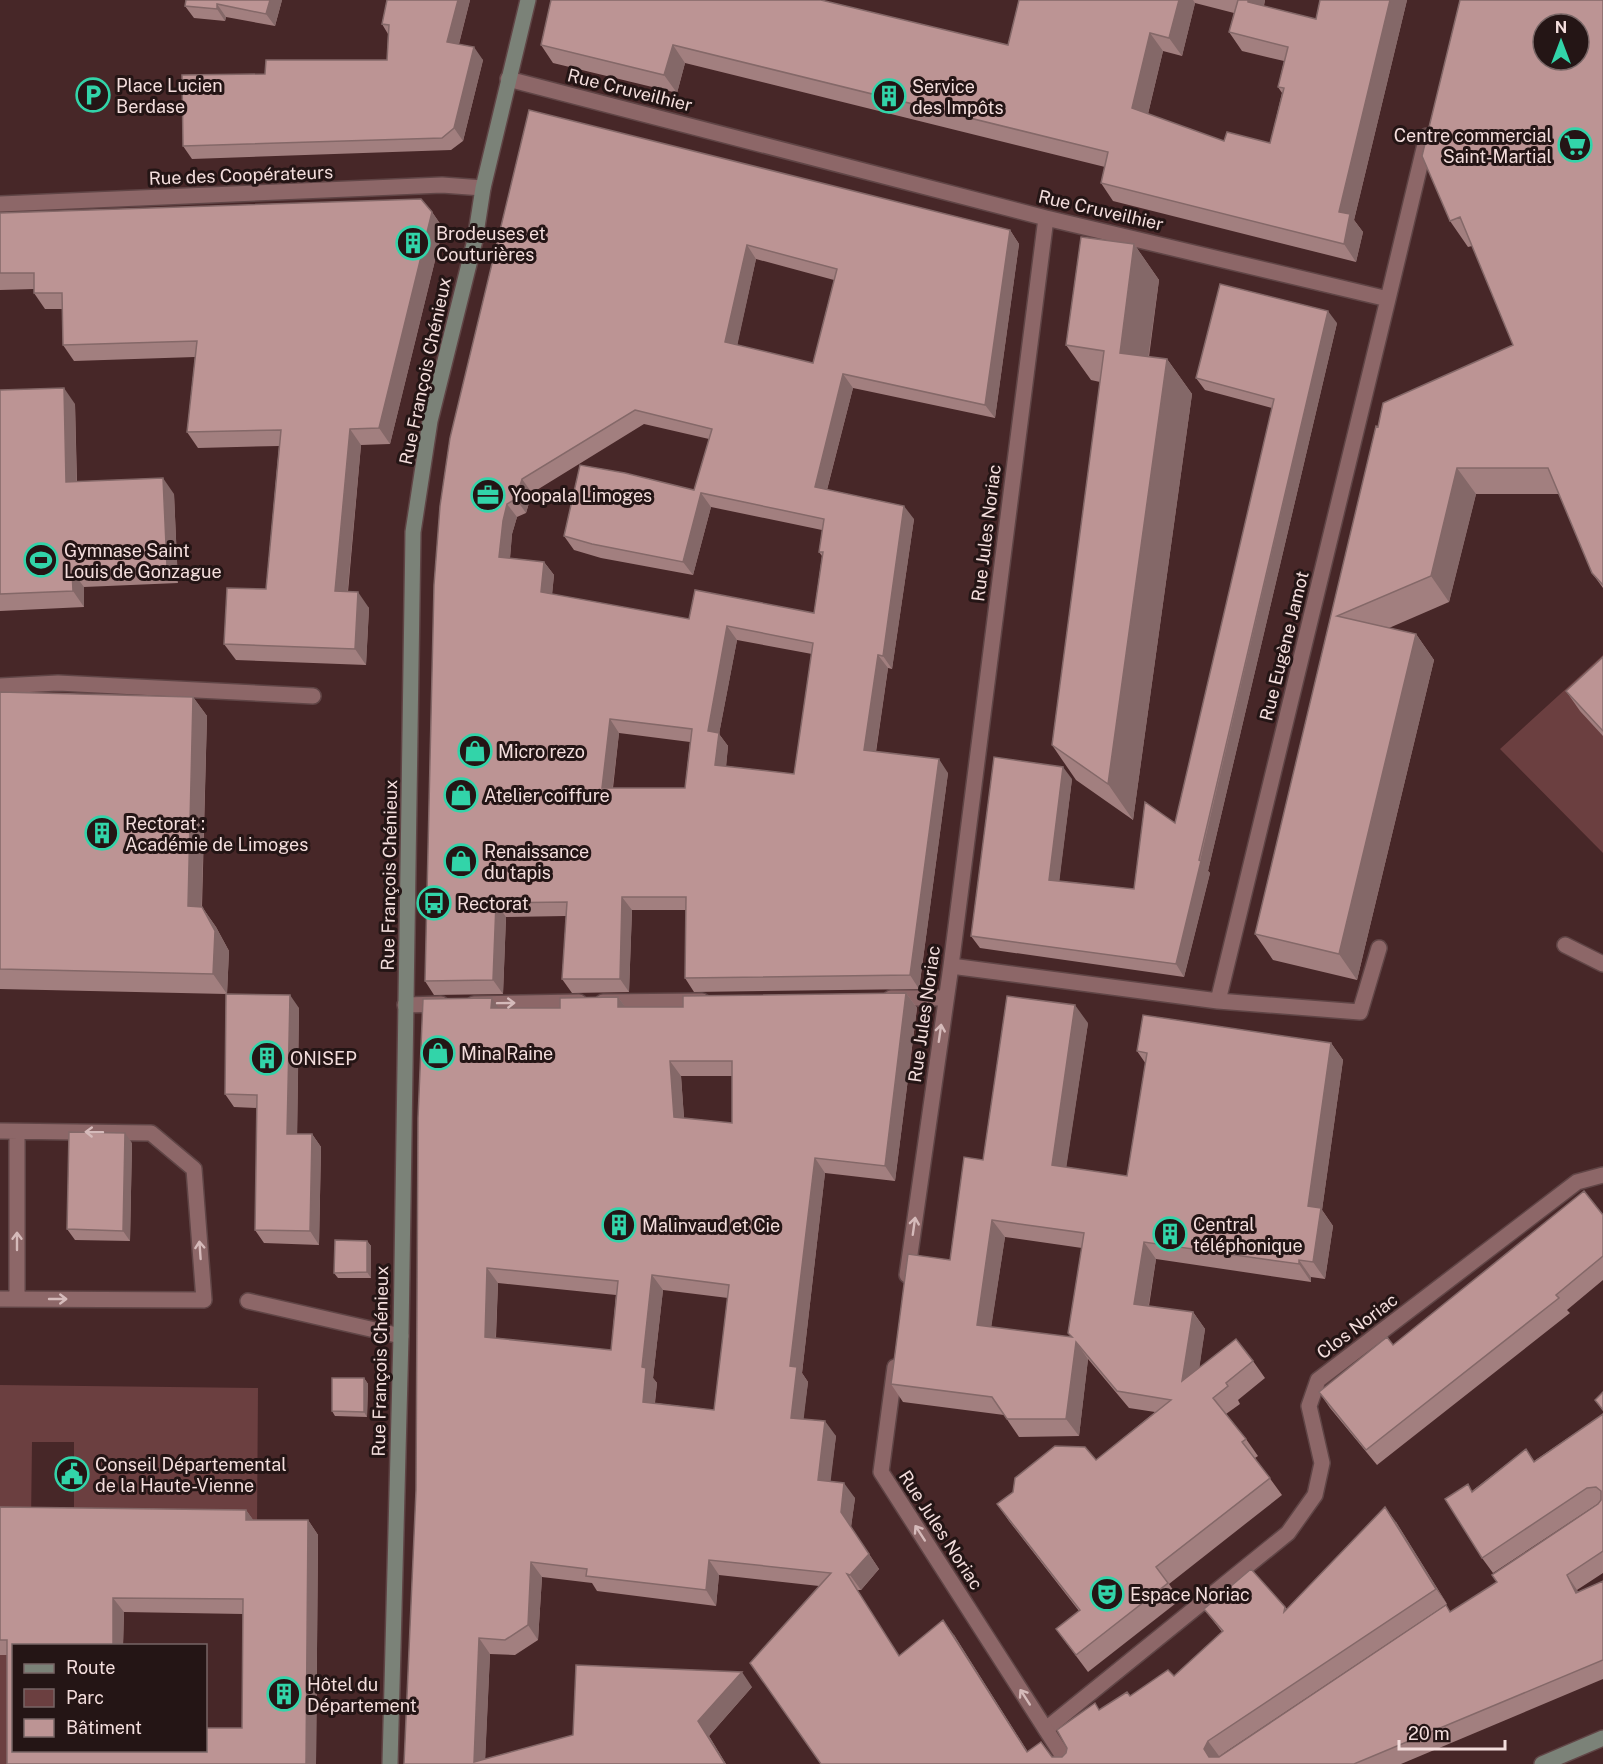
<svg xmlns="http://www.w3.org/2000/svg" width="1603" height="1764" viewBox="0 0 1603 1764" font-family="'Public Sans',sans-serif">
<rect width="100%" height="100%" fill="#472728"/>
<path fill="#6b3f40" d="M1603,655v198l-103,-104z
M0,1385l258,3 -1,137 -183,-2v-81h-42l-1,80h-31z
M0,1655h13l1,95 3,14h-17z"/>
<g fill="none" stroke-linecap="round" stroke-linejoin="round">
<g stroke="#604546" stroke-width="18">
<path id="lane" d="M0,686l58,-3 255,13
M1565,945l38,19
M0,1131l151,2 43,36 10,131 -204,-1
M17,1132v167
M248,1301l153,35
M1046,1729l242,-196 27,-38 7,-32 -13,-57 9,-26 259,-198 26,-7"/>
</g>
<g stroke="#604546" stroke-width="18">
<path id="street" d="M508,79l538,139 342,81 39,-163
M0,204l442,-19 41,3
M1379,948l-19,64 -142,-11 170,-702
M951,966l267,35
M891,998h54
M603,1002l99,-1
M474,1004l105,-2
M405,1005l36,-1
M907,1275l44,-309 95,-748
M895,1367l-14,105 187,292"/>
</g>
<g stroke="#604546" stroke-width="18">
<path id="secondary" d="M390,1764l11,-428 12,-804 17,-111 45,-181 8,-52 45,-188
M1542,1764l61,-26"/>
</g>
<use href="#lane" stroke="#8d6768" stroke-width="15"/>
<use href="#street" stroke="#8d6768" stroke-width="15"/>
<use href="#secondary" stroke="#7b8278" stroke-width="15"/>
</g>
<path fill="#a27f7f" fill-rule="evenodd" d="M282,0l-7,26 -49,-9 -1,4 -31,-3 -9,-12z
M387,0h83l-11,44 24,16 -20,81 -12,9 -259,9 -9,-13 82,-72 122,-14 1,-26 -6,-10z
M551,0l457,45 11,-45h246l-1,6 52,13 4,-19h87l-53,220 9,12 -7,30 -243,-61 -12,-18 4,-16 -420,-104 -8,30 -124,-30 -12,-18zM1195,3l39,10 -5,19 13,19 42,10 -6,26 4,6 -12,50 -46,-2 -76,-27 15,-63 19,5z
M1603,0v588l-11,-15 -33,-79h-83l-27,108 -60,26 27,6 18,26 -77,320 -84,-20 -18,-26 123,-507 135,-82 -41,-99 -4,1 -18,-26z
M529,110l481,120 9,14 -24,174 -142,-30 -26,102 87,29 -22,150 -4,-1 -12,84 72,21 -29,216 -225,3 -9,-14 1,-68h-54l-3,82 -57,1 -10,-14 4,-63 -60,1 -3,77 -69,1 -9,-14zM756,259l78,21 -21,83 -76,-18zM644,424l65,15 -15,51 -130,46 10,14 27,8 92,17 18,-68 111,23 -3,22 3,4 -8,57 -125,6 -137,-25 2,-19 -10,-13 -34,-4 2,-24 5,-17 9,-4 6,-20zM737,640l75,14 -18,120 -68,-8 2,-20 -9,-12zM619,733l71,9 -5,46h-72z
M432,212l11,16 -53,216 -29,1 -13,147 21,16 -3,57 -130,-5 -12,-16 42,-55 13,-143 -81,2 -11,-16 8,-75 -121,4 -11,-16 -1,-36h-17l-11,-16v-4l-34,1v-77z
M1134,244l25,36 -10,77 18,2 25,35 -59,426 -57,-40 -24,-35 48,-363 -9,-2 -25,-35z
M1337,323l-129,548 2,2 -26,104 -204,-29 -9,-12 101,-157 -13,102 75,8 41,-66 97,-415 -67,-18 -9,-12z
M0,390l75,14 2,77 97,13 4,89 -94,4v20l-84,4z
M1603,657v79l-23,-25 -14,-20z
M0,692l193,5 14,19 -5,191 14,20 13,24 -2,43 72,14 -2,126h15l9,13 -2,98 -55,-2 -9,-13 2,-122 -23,-1 -9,-13 1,-100 -226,-5z
M906,993l11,15 -22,173 -70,-8 -23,200 6,9 -5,37 33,17 -6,45 25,17 -4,29 28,42 -18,21h-4l42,66 55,-21 74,117 24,5h10l38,-47 74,-34 48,-44 -18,-23 81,-2 2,2 109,-87 51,82 -229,153 233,-145 46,-30 101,-78 1,-1 -106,70 -11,-15 -10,-67 54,-42 8,12 69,-47v159l-26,17 1,2 25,-11v98l-202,85h-580l-2,-178 -100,-11 -3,31 -119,-15 -5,-8 -50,-6 -4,63 -23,15 -25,-1 -5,105 267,-72 -43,49 17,28h-322l94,-756h62l58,-11 7,10h58zM681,1076h51v47l-48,-5zM498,1283l118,12 -5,55 -115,-12zM663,1290l65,8 -14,112 -59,-7 2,-20 -4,-5z
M1088,1023l-22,144 61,9 19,-112 -9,-13 194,-8 12,17 -21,150 11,16 -8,53 -14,-2v5l-155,-23 -7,47 44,6 12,17 -6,39 54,-7 12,17 -27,22 2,4 -14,10 20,25 12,17 -3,2 27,37 -113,89 11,16 -92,72 -32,-43 23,-18 -70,-90 -12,-17 99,-44 59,-48 -26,-4 -41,-49 -9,77 -60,1 -15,-22 -101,-13 -12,-18 59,-124 33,-100zM1005,1237l77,11 -11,89 -80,-10z
M132,1143l-2,98 -55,-1 -8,-11z
M1603,1215v65l-36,30 3,3 -193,152 -47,-57 -11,-16 74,-47z
M367,1241l4,5v32h-33l-4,-5z
M364,1378l4,6 -1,33 -32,-1 -3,-5z
M0,1507l246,3 7,10h55l10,15 -2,229h-309v-109h-7zM124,1612l119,2 -1,114 -228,22v-104h109z"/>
<path fill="#846868" d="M270,0h12l-7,26 -9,-12z
M458,0h12l-14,55 -9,-13z
M1179,0h14l2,3 -13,53 -13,-18z
M1248,0h17l-5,20 -12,-18z
M1390,0h17l-53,220 9,12 -7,30 -12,-18 -5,-32z
M217,4l9,13 -1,4 -8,-12z
M1150,33l13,18 -18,75 -13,-18z
M673,45l12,18 -8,30 -13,-18z
M474,47l9,13 -20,81 -9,-13z
M432,212l11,16 -53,216 -11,-16z
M1010,230l9,14 -24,174 -10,-13z
M1134,244l25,36 -15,108 -24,-35z
M747,245l9,14 -21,97 -10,-14z
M1328,311l9,12 -129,548 2,2 -26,104 -8,-13z
M1167,359l25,35 -59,426 -25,-36z
M843,374l10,14 -29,113 -9,-14z
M64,388l11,16 2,94 -11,-16z
M350,429l11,16 -15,163 -11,-17z
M1457,468l19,26 -27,108 -18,-26z
M163,478l11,16 4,89 -11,-16z
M522,479l10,14 -6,20 -10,-14z
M701,493l10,14 -18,68 -10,-13z
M507,504l10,13 -5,17 -3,36 -10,-13 4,-36z
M904,506l10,13 -22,150 -9,-13z
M544,562l10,13 -3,31 -10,-14z
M72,571l12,16v20l-11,-16z
M358,592l11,16 -3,57 -11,-16z
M727,626l10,14 -18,94 9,12 -3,32 -10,-13 -7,-34z
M1416,634l18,26 -77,320 -18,-26z
M878,655l10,13 -14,96 -10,-14z
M193,697l14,19 -6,210 -13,-20z
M610,719l9,14 -8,68 -9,-13z
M939,759l9,14 -29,216 -9,-14z
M1063,767l9,12 -14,113 -9,-12z
M622,897l10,13 -3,82 -9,-13z
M496,903l10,14 -3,77 -10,-14z
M202,907l14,20 13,24 -2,43 -14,-20z
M906,993l11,15 -22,173 -10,-15z
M290,995l9,13 -2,139 -10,-13z
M618,997l11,15 -11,-5z
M492,998l10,15 -11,-5z
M1075,1005l13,18 -24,160 -12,-18z
M1331,1043l12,17 -21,150 11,16 -8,53 -12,-17 -5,-56z
M670,1061l11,15 4,56 -11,-15z
M125,1133l7,10 -2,98 -7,-10z
M312,1134l9,13 -2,98 -9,-14z
M815,1158l10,15 -23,200 6,9 -6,51 -11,-15 -1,-52z
M992,1220l13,17 -16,105 -12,-17z
M367,1241l4,5v32l-4,-6z
M1144,1242l12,17 -10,62 -12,-17z
M1299,1260l12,17v5l-12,-18z
M487,1268l11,15 -3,69 -10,-15z
M652,1275l11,15 -10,88 4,5 -4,34 -10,-15 -1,-35z
M1193,1312l12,17 -10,69 -13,-17z
M1076,1342l12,17 -9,77 -13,-17z
M364,1378l4,6 -1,33 -3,-5z
M825,1421l11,15 -7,59 -11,-15z
M844,1483l11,15 -4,29 28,42 -18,21 -11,-15 -9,-63z
M1385,1507l11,15 51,82 -11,-15z
M246,1510l11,15 -11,-5z
M308,1520l10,15 -2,229h-10z
M709,1560l10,15 -3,31 -10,-16z
M531,1562l11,15 -4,63 -10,-15z
M1567,1575l10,15 9,18 -10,-15z
M113,1598l11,14 -1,34h-10z
M943,1620l11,15 81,129 -8,-12z
M479,1638l11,16 -5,110 -11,-2z
M742,1672l10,15 -43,49 17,28h-1l-27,-43z
M1208,1741l11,15 -5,8h-1l-9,-15z"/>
<path fill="#bc9494" stroke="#846868" stroke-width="1.5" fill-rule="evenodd" d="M186,0h84l-4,14 -49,-10v5l-32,-3z
M387,0h71l-11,42 27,5 -20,81 -12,10 -259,8 -1,-71 83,-1 1,-14h121l2,-35 -7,-1z
M551,0h270l187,45 11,-45h160l-10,38 -19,-5 -18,75 92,33 3,-9 43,11 14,-55 -6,-1 10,-40 -59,-15 9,-32h10v2l68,17 4,-19h70l-51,212 11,2 -6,30 -243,-61 7,-31 -435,-107 -9,30 -123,-30z
M1460,0h143v585l-11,-12 -44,-105h-91l-26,108 -94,40 79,18 -77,320 -84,-20 121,-508 2,1 5,-24 130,-58 -53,-128 -10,4 -28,-65zM1543,24h36v36h-36z
M529,110l481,120 -25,175 -142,-31 -28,113 89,19 -21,150 -5,-1 -14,95 75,9 -29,216 -225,3 1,-81h-64l-2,82h-58l5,-77 -71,1 -3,77 -68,1 9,-396 6,-79 10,-68zM747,245l90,24 -24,94 -88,-21zM635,410l77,19 -18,61 -69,-17 -45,-8 -16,71 28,8 91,18 18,-69 123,26 -5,33h4l-9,61 -119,-23 -6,29 -148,-27 3,-30 -45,-5 4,-36 4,-17 9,-5 6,-20zM727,626l86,17 -19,131 -79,-9 4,-32 -11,-2zM610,719l82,10 -7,59h-83z
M421,199l11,13 -53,216 -29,1 -15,162 23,1 -3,57 -131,-5 3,-56 39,1 15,-159 -94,2 10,-91 -134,4 -1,-52h-28v-20h-34v-60z
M1081,237l53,7 -14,109 47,6 -59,425 -56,-39 52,-394 -38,-6z
M1220,284l108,27 -129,549 2,1 -25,103 -205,-28 23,-179 69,10 -14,113 85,9 11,-87 30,21 99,-424 -78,-21z
M64,388l2,94 97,-4 4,89 -95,4 1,20 -73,3v-204z
M1603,657v74l-37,-40z
M0,692l193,5 -5,209 14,1 13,24 -2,43 -213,-5z
M906,993l-21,173 -70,-8 -25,208 7,1 -6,51 34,3 -7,59 26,3 -3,29 28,42 -19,21 -3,-1 52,82 44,-36 84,132 14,-10 11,15h10l4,-4 1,-5 -10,-18 38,-27 4,7 28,-18 3,4 38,-26 6,6 49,-45 -19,-22 47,-40 34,38 -1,5 101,-105 51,82 -228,152 -4,8 5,8h10l227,-152 4,7 47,-30 -5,-7 106,-71 3,-4v-9l-5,-4 -9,1 -105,70 -37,-59 23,-15 4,8 54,-43 8,13 69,-48v137l-36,24 9,18 27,-12v79l-249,104h-533l-71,-101 81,-90 -122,-13 -3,30 -120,-14 1,-7 -56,-7 -3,63 -23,15 -26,-2 -5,124 99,-27 3,-70 166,7 -44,49 27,43h-321l12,-274 2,-372 5,-119 69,-1 -1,10h69v-10l58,-1v10h65v-11zM670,1061h62v62l-58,-6zM487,1268l131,13 -7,69 -126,-13zM652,1275l77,10 -15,125 -71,-8 3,-34 -4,-1z
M226,994l64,1 -3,139h25l-2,97 -55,-1 2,-135 -32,-1z
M1007,996l68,9 -23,160 75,11 20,-123 -10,-2 6,-36 188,28 -23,163 13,2 -8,54 -14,-2v4l-155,-22 -10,62 59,8 -11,69 54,-42 17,22 -27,22 2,3 -15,12 33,41 -4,3 28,36 -114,89 12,16 -92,72 -20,-26 24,-19 -83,-106 16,-12 2,-14 40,-32 30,1 11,13 75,-60 -54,-9 -41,-49 -10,77h-59l-15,-22 -101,-13 17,-130 42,6 14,-103 19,3zM992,1220l92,13 -16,100 4,4 -95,-12z
M69,1132l56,1 -2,98 -56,-2z
M1584,1191l19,24v41l-47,39 3,3 -193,152 -47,-58 68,-55 6,8z
M335,1240l32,1v31l-33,1z
M332,1378h32v34l-32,-1z
M1603,1392v18l-8,-10z
M0,1507l246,3v10h62l-2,244h-299v-124h-7zM113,1598l130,1 -1,129h-36v22h-192v-104h99z"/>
<defs><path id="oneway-shaft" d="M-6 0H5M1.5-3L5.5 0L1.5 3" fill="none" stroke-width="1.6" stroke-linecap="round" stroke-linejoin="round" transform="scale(1.5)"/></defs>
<g stroke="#d5baba">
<use href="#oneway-shaft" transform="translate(506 1003) rotate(-1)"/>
<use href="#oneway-shaft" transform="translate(940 1033) rotate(-82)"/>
<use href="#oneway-shaft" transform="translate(94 1132) rotate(-179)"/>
<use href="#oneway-shaft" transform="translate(914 1226) rotate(-82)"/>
<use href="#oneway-shaft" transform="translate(17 1241) rotate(-90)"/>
<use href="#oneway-shaft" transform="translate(200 1250) rotate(-94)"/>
<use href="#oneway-shaft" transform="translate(58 1299)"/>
<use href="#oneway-shaft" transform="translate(920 1533) rotate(-123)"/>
<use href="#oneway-shaft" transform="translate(1025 1697) rotate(-123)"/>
</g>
<defs>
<g id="parking-ring" transform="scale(1.725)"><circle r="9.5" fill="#241515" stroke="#32d4a9" stroke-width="1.5"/><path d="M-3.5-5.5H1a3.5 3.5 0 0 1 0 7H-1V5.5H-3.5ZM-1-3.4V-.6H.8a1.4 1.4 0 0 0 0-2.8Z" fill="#32d4a9"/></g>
<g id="building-ring" transform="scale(1.725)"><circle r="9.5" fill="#241515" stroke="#32d4a9" stroke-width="1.5"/><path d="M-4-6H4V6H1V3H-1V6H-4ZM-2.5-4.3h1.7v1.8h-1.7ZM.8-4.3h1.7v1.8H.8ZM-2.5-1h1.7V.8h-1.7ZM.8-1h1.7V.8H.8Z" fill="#32d4a9"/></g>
<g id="supermarket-ring" transform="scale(1.725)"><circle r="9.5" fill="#241515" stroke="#32d4a9" stroke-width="1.5"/><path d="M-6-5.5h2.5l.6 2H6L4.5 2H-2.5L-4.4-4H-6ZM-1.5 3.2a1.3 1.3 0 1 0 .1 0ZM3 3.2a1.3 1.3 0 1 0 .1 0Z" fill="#32d4a9"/></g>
<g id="office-ring" transform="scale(1.725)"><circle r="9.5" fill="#241515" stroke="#32d4a9" stroke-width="1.5"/><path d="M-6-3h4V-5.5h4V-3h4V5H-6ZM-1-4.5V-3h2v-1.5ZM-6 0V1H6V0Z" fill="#32d4a9"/></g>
<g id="stadium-ring" transform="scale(1.725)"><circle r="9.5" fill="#241515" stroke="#32d4a9" stroke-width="1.5"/><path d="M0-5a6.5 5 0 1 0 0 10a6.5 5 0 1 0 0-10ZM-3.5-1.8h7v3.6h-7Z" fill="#32d4a9"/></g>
<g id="shop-ring" transform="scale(1.725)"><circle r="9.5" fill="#241515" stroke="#32d4a9" stroke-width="1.5"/><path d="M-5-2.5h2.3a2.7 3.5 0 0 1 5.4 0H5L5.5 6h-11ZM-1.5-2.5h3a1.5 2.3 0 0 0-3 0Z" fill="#32d4a9"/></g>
<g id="bus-ring" transform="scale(1.725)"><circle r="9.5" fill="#241515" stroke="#32d4a9" stroke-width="1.5"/><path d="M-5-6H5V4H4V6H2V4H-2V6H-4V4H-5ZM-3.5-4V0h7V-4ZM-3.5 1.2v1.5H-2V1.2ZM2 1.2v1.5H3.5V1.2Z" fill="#32d4a9"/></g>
<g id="civic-ring" transform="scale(1.725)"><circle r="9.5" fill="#241515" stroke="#32d4a9" stroke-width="1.5"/><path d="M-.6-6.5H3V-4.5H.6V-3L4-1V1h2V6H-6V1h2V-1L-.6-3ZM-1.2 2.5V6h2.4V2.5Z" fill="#32d4a9"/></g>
<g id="theatre-ring" transform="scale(1.725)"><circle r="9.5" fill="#241515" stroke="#32d4a9" stroke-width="1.5"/><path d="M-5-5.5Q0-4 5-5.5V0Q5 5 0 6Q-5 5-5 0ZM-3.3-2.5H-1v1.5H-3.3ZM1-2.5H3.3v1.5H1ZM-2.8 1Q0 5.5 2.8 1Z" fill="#32d4a9"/></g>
</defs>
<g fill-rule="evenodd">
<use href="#parking-ring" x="93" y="95"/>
<use href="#building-ring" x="889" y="96"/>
<use href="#supermarket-ring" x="1575" y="145"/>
<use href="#building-ring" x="413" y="243"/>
<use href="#office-ring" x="488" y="495"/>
<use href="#stadium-ring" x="41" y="560"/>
<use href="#shop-ring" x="475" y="751"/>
<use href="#shop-ring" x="461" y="795"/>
<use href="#building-ring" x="102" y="833"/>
<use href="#shop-ring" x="461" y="861"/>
<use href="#bus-ring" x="434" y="903"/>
<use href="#shop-ring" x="438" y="1053"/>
<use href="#building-ring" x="267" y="1058"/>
<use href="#building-ring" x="619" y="1225"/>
<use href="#building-ring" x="1170" y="1234"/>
<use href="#civic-ring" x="72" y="1474"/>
<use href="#theatre-ring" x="1107" y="1594"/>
<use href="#building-ring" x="284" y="1694"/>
</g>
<g text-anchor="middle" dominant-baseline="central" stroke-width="6" stroke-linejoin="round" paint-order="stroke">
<g font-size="18" fill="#f4dedd" stroke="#241515" text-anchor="start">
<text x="116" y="85">Place Lucien<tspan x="116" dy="21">Berdase</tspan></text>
<text x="912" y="86">Service<tspan x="912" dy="21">des Impôts</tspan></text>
<text x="1552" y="135" text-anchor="end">Centre commercial<tspan x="1552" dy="21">Saint-Martial</tspan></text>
<text x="436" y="233">Brodeuses et<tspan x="436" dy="21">Couturières</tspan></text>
<text x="511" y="495">Yoopala Limoges</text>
<text x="64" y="550">Gymnase Saint<tspan x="64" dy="21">Louis de Gonzague</tspan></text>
<text x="498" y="751">Micro rezo</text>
<text x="484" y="795">Atelier coiffure</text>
<text x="125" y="823">Rectorat :<tspan x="125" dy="21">Académie de Limoges</tspan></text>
<text x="484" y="851">Renaissance<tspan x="484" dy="21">du tapis</tspan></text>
<text x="457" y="903">Rectorat</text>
<text x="461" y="1053">Mina Raine</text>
<text x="290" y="1058">ONISEP</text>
<text x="1193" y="1224">Central<tspan x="1193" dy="21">téléphonique</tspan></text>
<text x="642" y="1225">Malinvaud et Cie</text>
<text x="95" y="1464">Conseil Départemental<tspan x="95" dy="21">de la Haute-Vienne</tspan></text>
<text x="1130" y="1594">Espace Noriac</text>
<text x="307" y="1684">Hôtel du<tspan x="307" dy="21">Département</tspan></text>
</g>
<g font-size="18" fill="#f4dedd" stroke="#241515">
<text transform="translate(630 90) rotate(14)">Rue Cruveilhier</text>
<text transform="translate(241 175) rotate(-2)">Rue des Coopérateurs</text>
<text transform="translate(1101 210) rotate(13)">Rue Cruveilhier</text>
<text transform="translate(425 371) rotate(-78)">Rue François Chénieux</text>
<text transform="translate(986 533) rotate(-83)">Rue Jules Noriac</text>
<text transform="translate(1284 646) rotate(-76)">Rue Eugène Jamot</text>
<text transform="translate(389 875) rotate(-89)">Rue François Chénieux</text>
<text transform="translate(924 1014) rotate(-82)">Rue Jules Noriac</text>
<text transform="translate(1357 1326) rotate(-37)">Clos Noriac</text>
<text transform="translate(380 1361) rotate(-89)">Rue François Chénieux</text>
<text transform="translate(941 1530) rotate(57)">Rue Jules Noriac</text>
</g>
</g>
<rect x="12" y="1644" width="195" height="108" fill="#241515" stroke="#776565" stroke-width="1.5"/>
<rect x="24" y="1664" width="30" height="9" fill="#7b8278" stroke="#776565" stroke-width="1.5"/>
<text x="66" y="1674" font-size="18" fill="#f4dedd">Route</text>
<rect x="24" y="1689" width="30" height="18" fill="#6b3f40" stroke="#776565" stroke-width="1.5"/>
<text x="66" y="1704" font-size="18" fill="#f4dedd">Parc</text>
<rect x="24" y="1719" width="30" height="18" fill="#bc9494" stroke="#776565" stroke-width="1.5"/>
<text x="66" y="1734" font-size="18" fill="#f4dedd">Bâtiment</text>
<g transform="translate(1561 42)"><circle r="28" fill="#241515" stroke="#776565" stroke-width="1.5"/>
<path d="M0-4.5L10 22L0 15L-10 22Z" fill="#32d4a9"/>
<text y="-9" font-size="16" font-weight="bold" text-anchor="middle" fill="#f4dedd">N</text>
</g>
<path d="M1399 1740v9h106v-9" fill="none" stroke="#f4dedd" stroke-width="3"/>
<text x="1408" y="1740" font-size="18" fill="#f4dedd" stroke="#241515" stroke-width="4.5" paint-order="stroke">20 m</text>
</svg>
